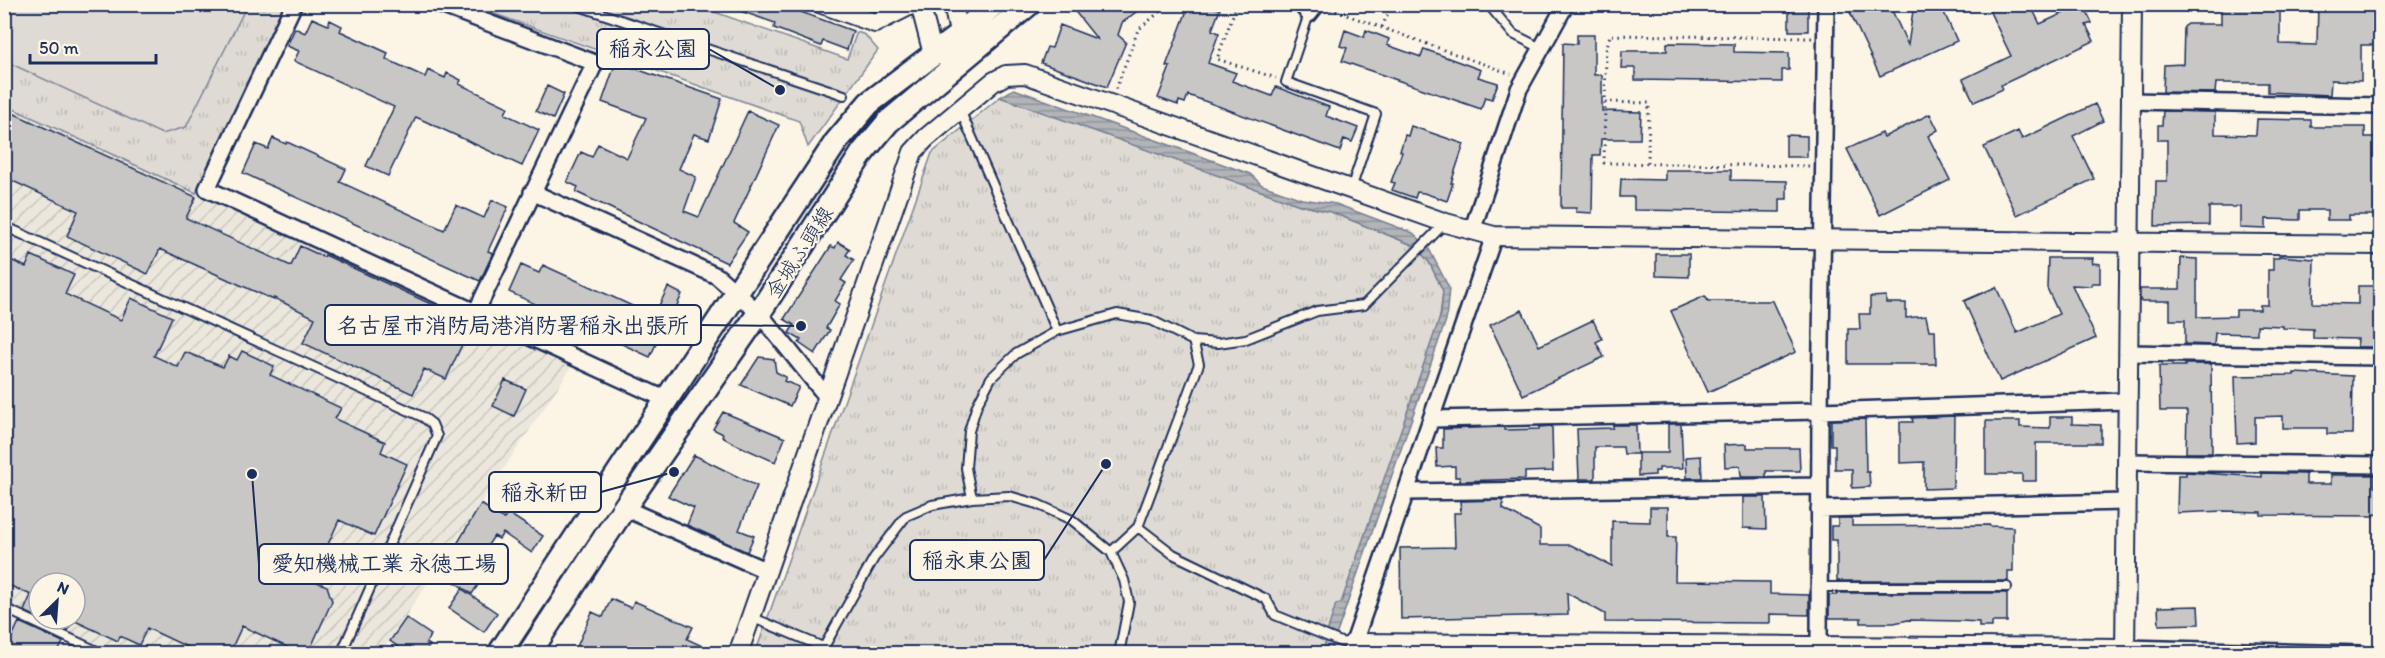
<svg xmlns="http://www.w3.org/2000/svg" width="2385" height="658" viewBox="0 0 2385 658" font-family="Itim,'Klee One',sans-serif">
<defs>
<pattern id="industrial-furrows" width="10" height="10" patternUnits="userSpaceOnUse" patternTransform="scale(1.5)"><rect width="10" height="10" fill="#ece7dc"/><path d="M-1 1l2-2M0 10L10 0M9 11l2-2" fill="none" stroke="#cac6bf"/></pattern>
<pattern id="park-tufts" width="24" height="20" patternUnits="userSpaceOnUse" patternTransform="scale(1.5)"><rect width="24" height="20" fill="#dfdbd4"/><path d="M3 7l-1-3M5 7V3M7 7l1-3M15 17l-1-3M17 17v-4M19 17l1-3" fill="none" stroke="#bfbcb8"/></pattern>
<pattern id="water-rules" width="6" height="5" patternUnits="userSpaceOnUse" patternTransform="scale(1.5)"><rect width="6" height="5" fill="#b2b4b8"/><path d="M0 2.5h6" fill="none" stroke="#909399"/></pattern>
</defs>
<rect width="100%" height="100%" fill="#fcf5e5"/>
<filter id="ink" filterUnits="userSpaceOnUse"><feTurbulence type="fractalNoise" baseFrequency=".0167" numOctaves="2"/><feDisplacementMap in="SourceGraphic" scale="12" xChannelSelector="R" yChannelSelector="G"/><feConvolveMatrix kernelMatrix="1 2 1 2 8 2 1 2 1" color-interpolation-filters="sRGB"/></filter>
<g filter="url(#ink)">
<path fill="url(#industrial-furrows)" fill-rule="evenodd" d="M5,105l567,261 -191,287 -376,1zM39,583h36v36h-36z"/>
<path fill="url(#park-tufts)" stroke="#7d8599" stroke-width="1.5" d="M5,5h279l-88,188 -191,-88z
M469,5h226l152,54 10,-27 8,3 13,15 -70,97 -9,-26z
M1000,97l300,108 31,7 84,34 14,16 14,29 -4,33 -98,280 -12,22 -6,27 -568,1 177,-501z"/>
<path fill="#dfdbd4" stroke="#7d8599" stroke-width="1.5" d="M5,4h242v1l-61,122 -24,7 -157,-73z"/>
<path fill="url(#water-rules)" stroke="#767f94" stroke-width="1.5" d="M1014,89l236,85 12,11 40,14 34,5 77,29 15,14 21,41 -3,32 -116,333h-7l6,-27 7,-22 5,-1 100,-289 2,-23 -14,-29 -14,-16 -84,-34 -31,-7 -300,-108z"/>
<path fill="#c8c7c6" stroke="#1b2f5e" stroke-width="1.5" d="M729,4h50l74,27 -6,19 -24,-9 -2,5 -47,-18 1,-5 -46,-16z
M1069,4h77l-24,19 -4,12 8,7 -19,45 -66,-24 6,-16 5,1 8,-23 37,14z
M1201,4l19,5 -8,21 7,3 -11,30 28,10 -4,8 40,15 4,-9 53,20 -3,9 32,12 -6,14 -8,-3 -4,12 -152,-56 -3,8 -6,-2 -1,4 -20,-7 12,-31 -4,-1 23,-61 11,4z
M1856,4h33l19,41 6,-41h11l3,7 13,-5 16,35 -77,35 -32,-68z
M2000,4h30l10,20 43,-20 9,19 -6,2 8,16 -93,44 2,4 -29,13 -11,-23 48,-23 -22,-46z
M2221,4h50v5h9v35l37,1 1,-41h60l2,41h-19v36l-30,-1 -1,15 -62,-3v-9h-52l-1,10 -52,-1 1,-27 19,-1 1,-37 4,-3h33z
M1789,8l19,1v22h-19z
M312,18l16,7 2,-5 12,6 -2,5 48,22 -2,6 39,18 3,-7 17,8 2,-5 14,7 -2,4 49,23 -3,7 34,16 -17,36 -106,-49 -28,59 -22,-10 28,-59 -100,-46 5,-10 -12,-5 8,-18 10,5z
M1345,30l19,7 2,-7 23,9 -2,6 34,12 3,-8 57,21 -3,7 20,6 -6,16 -7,-2 -4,12 -139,-48 5,-13 -7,-2z
M1577,35h17v40h8v36l39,1 -1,27h-39l-1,16h-7l-1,58 -16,-1v-4h-15l2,-165 14,1z
M1667,43l67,1v8l55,1v17h-7v12l-147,-2v-12h-14l1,-17h45z
M616,62l106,37 -13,40 -15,-5 -15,35 17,8 -12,34 15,6 49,-106 31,14 -45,98 14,9 -21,31 -151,-71 2,-5 -11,-5 14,-30 11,5 6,-13 29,14 19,-40 -44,-16z
M547,86l17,8 -11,25 -17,-8z
M2095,104l8,17 -30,15 21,43 -77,36 -33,-68 34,-16 4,8z
M4,109l192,88 -10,21 105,48 9,-20 24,11 1,-2 147,68 -26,56 -22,-10 -11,25 -110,-51 12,-25 -41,-20v2l-114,-51 -12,25 -81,-38 11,-25 -74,-34z
M2163,111l52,1v22l41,1 1,-16 54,1v7h54v10h15v78h-31v5h-22v-10h-27v10l-34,-1v10l-26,-1v-21h-31v18l-54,1 1,-45h11v-41h-9v-15h4z
M1930,114l8,16 -10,6 22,44 -70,35 -33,-66 35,-16 2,4z
M1411,126l53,18 -13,39h2l-6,18 -23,-8 -7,-1 -2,6 -23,-8 3,-7 -4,-1 11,-30 -2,-1 5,-16 3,1z
M1786,135l21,1v21h-21z
M273,138l13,6 1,-2 59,27 -6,13 104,48 12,-25 28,13 8,-18 16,7 -20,44 5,2 -13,28 -237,-108 13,-29 12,5z
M1665,170h66v10l56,1v18h-7v13l-146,-2v-13h-14l1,-18 44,1z
M838,242l12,7 -4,6 8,5 -13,20 5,3 -11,18 5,3 -14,24 4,2 -15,24 -16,-11 2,-3 -12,-7 5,-8 -10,-6 47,-73 4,2z
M1656,254h33v23l-33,-1z
M31,255l43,20 -9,19 56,26 10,-22 41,19 -18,39 24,11 7,-15 38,15 6,-11 8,4 5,-9 32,15 -4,9 71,33 -6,11 50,23 -4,10 26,12 -33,72 -35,-16 -27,60 15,6 5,15 -24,53h-6l-60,-28 -13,28h-27l-55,-26 -8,17 -19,-9 -2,5 -43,-20v-38h-36v35l-15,-7 7,-16 -27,-12v-326l22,10z
M2279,256l35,3 -1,44 45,1v-18h22v61h-23l1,-8 -45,-1v-9l-30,-1v-2l-26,-1v9l-42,-1 -1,12 -29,-1v-24h-15v-19h-30v-12h40l1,-31 16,1v58l39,-1v-6h24v-5h8v-35h5v-12h6z
M2048,258h45l-1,5 8,1v19h-8v3l-20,-1 24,53 -96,43 -36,-80 32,-14 21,46 42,-19 -12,-26z
M521,265l18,8 4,-8 111,51 14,-29 14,7 -7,16 -3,-1 -22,48 -141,-65z
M1705,296l3,5h65l23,51 -88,40 -37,-81z
M1886,296v7h20v15l20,-2 3,14h6l1,34h-88v-35h12l-1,-15h11v-17z
M1522,310l17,36 54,-26 9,19 -6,3 8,15 -81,38 -33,-70z
M759,357l15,2 2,13 10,5 -2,4 15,6 -9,19 -49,-21z
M2185,364h26l1,89h-26l1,-42h-27l-1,-45h26z
M2294,373l59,3 -1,58h-25v-6h-44v-12l-28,1v25l-18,1 -2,-67 59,-1z
M505,380l21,9 -12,27 -21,-10z
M723,412l62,26 -10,24 -40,-18 -13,-7 1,-3 -10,-5z
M1954,416l-1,72 -29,1v-27l-24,1v-41h13l-1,-4z
M2050,417h22v7l29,1v18h-65v38h-14v-7h-36v-53h34v6l30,1z
M1865,419l1,53h3l1,15 -18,1v-19h-17v-24h-4v-25z
M1668,424h13l2,44h-24v3h-4v4l-17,1v-23h30z
M1613,425h23l1,29h-13l-1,-7h-28v32h-16l-2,-50 36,-1z
M1552,426l1,45 -28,1v7l-65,2v-4h-5v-11l-18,1 -1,-19h7v-19l61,-2v3l35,-1v-2z
M1747,444v4h52l1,23h-34v6h-23l-2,-1 -1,-10 -15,1 -1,-22z
M694,455l63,31 -18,44 15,6 -7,16 -60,-27 7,-17 -26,-12z
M1701,456l1,22h-15l-1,-21z
M2186,472l76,5v-4l44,1v10h25v-9h44v12h5v28l-6,-1v2l-113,-1v-3l-37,-1 -47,2 1,-38h8z
M1743,497h22l1,32 -23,-1z
M1503,500v9l37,20v16h31l41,21v-45l38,1v-15h18v30h8l-1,44 95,1v12l39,1v20l-39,-1v9l-165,-1v-8l-38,-21 1,22 -167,4 -1,-71 55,-1 -1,-34h7l-1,-12z
M481,504l23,15 4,-6 35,23 -11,17 -29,-20 -4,6 -5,-3 -26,39 12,7 -8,12 -32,-22z
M1838,518h14v8l138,-1v1l23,1v44h-5v10h-171v-41h-6v-14h7z
M462,589l35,24 -13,19 -35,-24z
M1837,593h170v29h-15v5h-13v-5l-18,-1 -53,-1 -14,3h-33v-5h-32v-23h8z
M611,599l20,9 3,-7 59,26 -6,12 32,15h-132l-11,-5 16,-37 11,5z
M2198,606l1,18 -40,1 -1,-18z
M406,618l25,17 -5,8 4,2 -6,9h-15l-19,-13z
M42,619h31l-5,12z
M19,622l44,20 -6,12h-53z"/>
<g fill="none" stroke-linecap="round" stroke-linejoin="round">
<g stroke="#1b2f5e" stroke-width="12">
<path id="service" d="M573,4l271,91
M1488,4l25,30 28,14
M1309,14l-23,68 90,32 -25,75
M960,110l97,221
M4,226l419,191 9,7 5,12 -96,218
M972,498l-6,-30 3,-37 8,-26 14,-27 25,-24 41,-23 60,-17 34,6 42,21 25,2 28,-4 71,-28 47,-6 81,-82
M1138,527l35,27 93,45 9,16 66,27 12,1
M1111,552l27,-25 61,-163 -6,-23
M1819,587h188
M4,608l99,46
M751,617l72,30
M820,654l54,-96 32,-42 26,-11 40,-7 37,-2 28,8 35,16 39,32 13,28 5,22 -10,52"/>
</g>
<g stroke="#1b2f5e" stroke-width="20">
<path id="minor" d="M294,4l-87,185 460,211
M438,4l157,59 -119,249
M1301,4l8,10 8,-10
M2131,101l249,5
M532,192l185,84 42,37 68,84
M1472,231l47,-142 47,-85
M2128,353l252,4
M1431,419l389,-8 307,-10
M2127,462l253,3
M1406,492l413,-6
M624,508l143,63
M1819,509l307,-7
M1819,646l1,-235 6,-407
M2125,648l236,6
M1350,654l144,-418"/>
</g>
<g stroke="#1b2f5e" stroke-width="22">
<path id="tertiary" d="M822,4l53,19 38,-19
M920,4l13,50 12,2
M953,4l9,43
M1353,643l772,5
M738,654l175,-502 13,-14 67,-56 13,-7 19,-1 421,149 48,13 886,9
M2125,654l7,-650"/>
</g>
<g stroke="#1b2f5e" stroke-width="27">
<path id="primary" d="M499,654l337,-512 33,-39 90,-68 35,-31
M529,654l95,-146 135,-195 104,-161 25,-30 141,-118"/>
</g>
<path stroke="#1b2f5e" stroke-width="3" stroke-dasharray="1.5 4.5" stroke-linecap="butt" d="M1237,4l-20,55 59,19
M1330,9l181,65
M1382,27l10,-23
M1116,89l22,-59 31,-26
M1605,102l44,1 -1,61
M1809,166l-205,-3 2,-112 4,-16 202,3"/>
<use href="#service" stroke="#fcf5e5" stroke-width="8"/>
<use href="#minor" stroke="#fcf5e5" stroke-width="15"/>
<use href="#tertiary" stroke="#fcf5e5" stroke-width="18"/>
<use href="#primary" stroke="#fcf5e5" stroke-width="22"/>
</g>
</g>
<g text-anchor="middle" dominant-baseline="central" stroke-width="4.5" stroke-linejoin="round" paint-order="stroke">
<g font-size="21" fill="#1b2f5e" stroke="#fcf5e5">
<text transform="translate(799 252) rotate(-57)">金城ふ頭線</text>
</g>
</g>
<path fill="none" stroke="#1b2f5e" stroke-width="2" d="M780 90L709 49M801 326L701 325M674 472L601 492M1106 464L1044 560M252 474L259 564"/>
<g fill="#1b2f5e" stroke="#fcf5e5" stroke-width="2">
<circle cx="780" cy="90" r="6"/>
<circle cx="801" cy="326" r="6"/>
<circle cx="674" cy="472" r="6"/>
<circle cx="1106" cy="464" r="6"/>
<circle cx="252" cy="474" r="6"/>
</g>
<g fill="#fcf5e5" stroke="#1b2f5e" stroke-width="2">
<rect x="597" y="29" width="112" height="40" rx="6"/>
<rect x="325" y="305" width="376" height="40" rx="6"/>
<rect x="489" y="472" width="112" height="40" rx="6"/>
<rect x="910" y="540" width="134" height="40" rx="6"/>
<rect x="259" y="544" width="249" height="40" rx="6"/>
</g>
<g font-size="22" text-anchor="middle" font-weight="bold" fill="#1b2f5e">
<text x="653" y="56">稲永公園</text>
<text x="513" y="333">名古屋市消防局港消防署稲永出張所</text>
<text x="545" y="500">稲永新田</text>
<text x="977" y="568">稲永東公園</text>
<text x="384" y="571">愛知機械工業 永徳工場</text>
</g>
<rect width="2385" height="658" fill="none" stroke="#fcf5e5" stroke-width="24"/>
<rect x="12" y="12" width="2361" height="634" fill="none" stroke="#1b2f5e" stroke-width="2" filter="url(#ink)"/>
<g transform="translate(57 601) rotate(25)"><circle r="28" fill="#fcf5e5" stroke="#a2a6af" stroke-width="1.5"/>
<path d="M0-4.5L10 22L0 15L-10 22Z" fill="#1b2f5e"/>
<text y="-9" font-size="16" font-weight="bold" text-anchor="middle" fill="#1b2f5e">N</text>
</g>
<path d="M30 54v9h126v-9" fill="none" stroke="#1b2f5e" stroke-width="3"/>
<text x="39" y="54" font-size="18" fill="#1b2f5e" stroke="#fcf5e5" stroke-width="4.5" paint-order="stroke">50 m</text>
</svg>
